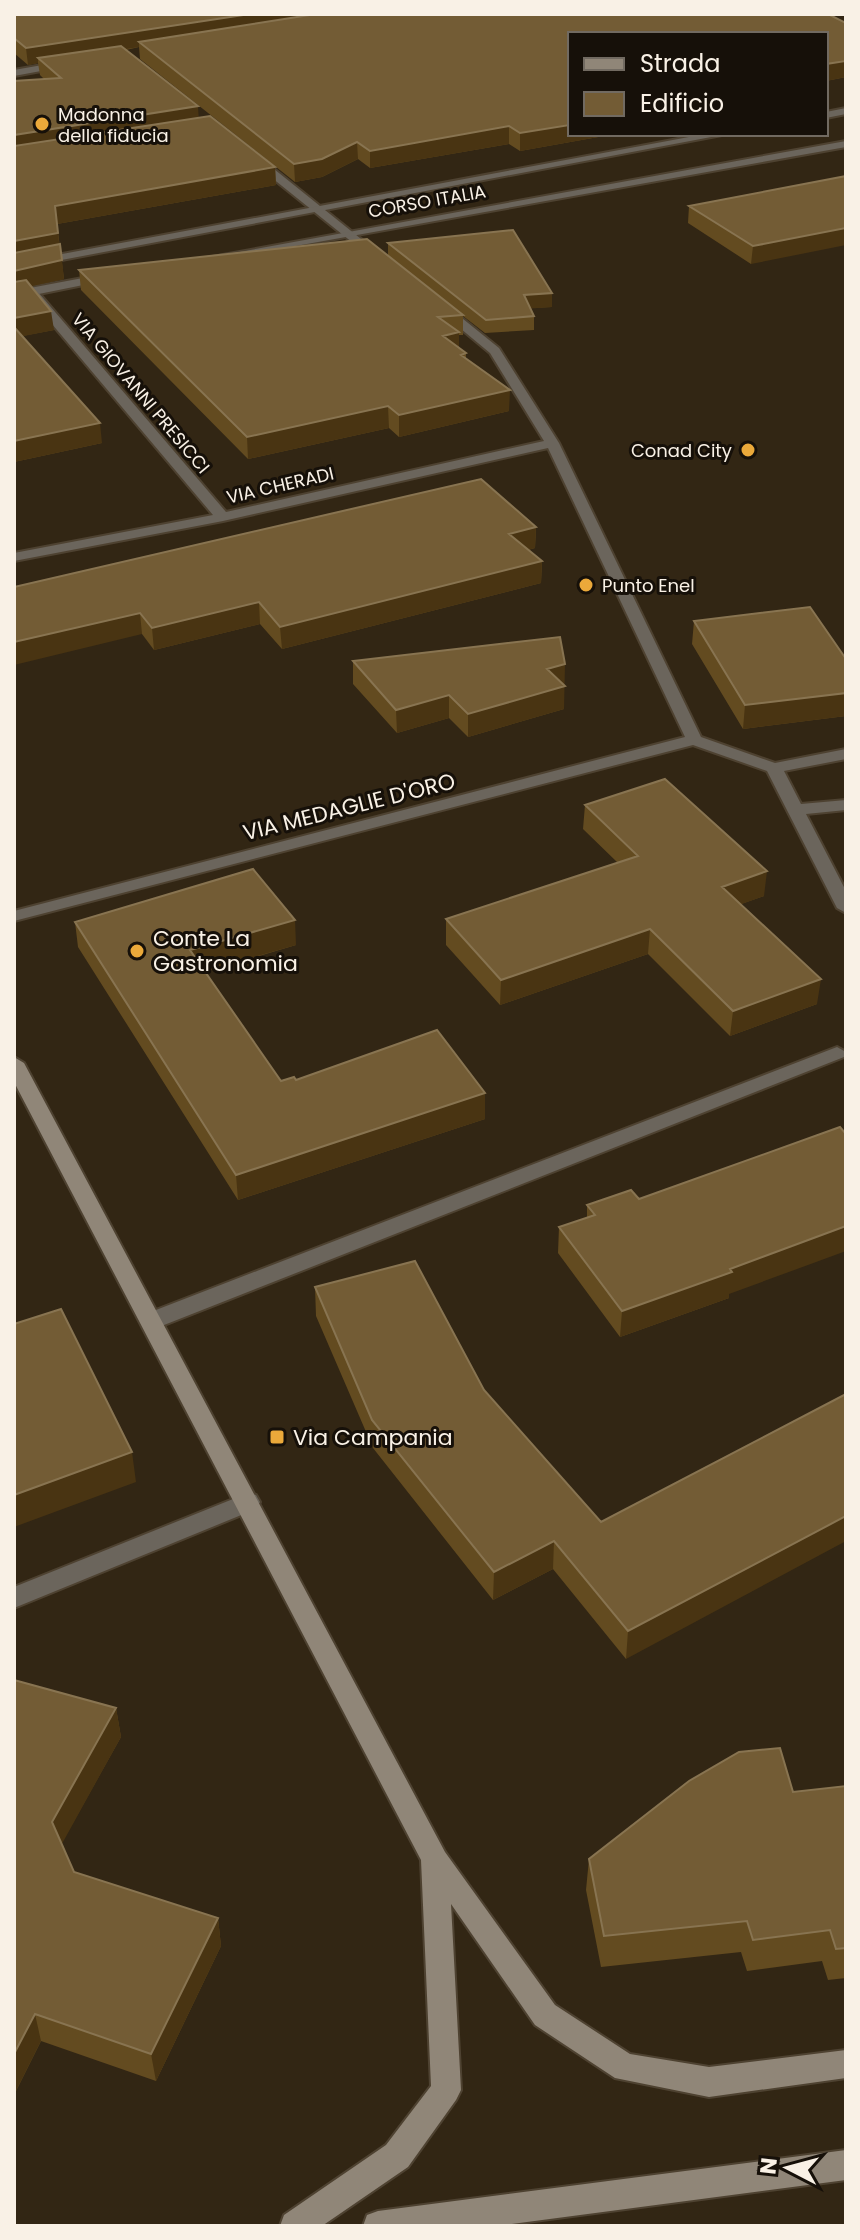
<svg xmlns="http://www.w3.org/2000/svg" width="860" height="2240" viewBox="0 0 860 2240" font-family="Poppins,sans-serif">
<rect width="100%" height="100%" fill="#322614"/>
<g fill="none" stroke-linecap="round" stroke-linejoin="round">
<g stroke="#4e4231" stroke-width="4">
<path id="minor" d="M65,61l3,5 -54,10v-6z
M251,157h8l122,98v4h-8l-122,-98z
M30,292h8l188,220 318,-71 -54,-88 -53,-44 10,-3 52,42 60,95 142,294 74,26 71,-14v10l-62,12 17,33 45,-4v10l-40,4 40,77v22l-9,-5 -70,-137 -74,-26 -679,176v-10l671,-174 -137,-289 -325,73 -209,40v-8l199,-38 -183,-217z
M837,1047l9,5 -2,5 -685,270h-16l-3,-6 3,-6z
M248,1493l8,2 4,7 -4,7 -242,99v-21z"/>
</g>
<g stroke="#4e4231" stroke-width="4">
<path id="tertiary" d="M846,108v6l-20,4v-6z
M705,134h22l-713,135v-6z
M846,141v6l-628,113 -6,-3z
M104,274l6,4 -2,2 -94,19v-8z"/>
</g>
<g stroke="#4e4231" stroke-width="4">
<path id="secondary" d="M14,1057l10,6 421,789 110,153 75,49 79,13 137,-17v28l-137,19 -94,-19 -80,-53 -84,-121 10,186 -5,10 -48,67 -86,59h-42l4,-11 102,-70 45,-59 -10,-226 -407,-778z
M846,2150v30l-350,46h-133l4,-11 11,-4z"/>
</g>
<use href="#minor" fill="#6b655c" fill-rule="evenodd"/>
<use href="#tertiary" fill="#6b655c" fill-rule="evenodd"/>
<use href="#secondary" fill="#908678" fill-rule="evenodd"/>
</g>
<path fill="#634b20" d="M14,14l832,9v54l-20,4v-47l-256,100h45l-95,17 -11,-7 -139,24 -12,-9 -36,18 -27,5 -155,-123 -1,-12 -13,3 72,56v12l77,49 1,18 -219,39 7,55 -33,7 23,44 -32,6 80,107 -88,19v-381l30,-2 -4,-4 -2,-12 -10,2 -14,-12z
M846,176l-95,88 -63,-41 1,-17z
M388,243l164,64 -21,1 3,8v14l-49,3 -22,-17v19h-4v13l7,5v6l43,52 -110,26 -10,-9 -141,31 -167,-169 -2,-20 309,-15z
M536,527l-1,21 -7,2 14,11 -1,22 -259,66 -22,-25 -106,26 -12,-16 -128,-47z
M694,621l152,38v57l-103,13 -51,-85z
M353,661l211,25v23l-96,28 -19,-19 -52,15 -44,-49z
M585,805l179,91 -23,8 76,100 -87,32 -82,-82 -148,51 -54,-60v-26l172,-56 -35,-34z
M75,922l221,23 -91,27 76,109 15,-1 189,13v26l-247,81 -160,-253z
M639,1199l90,95v4l-109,39 -62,-84 1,-26 28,-9v-13z
M315,1287l169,103 117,132 245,-128 -220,265 -73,-90 -60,31 -120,-152 -57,-132z
M14,1680l102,28 5,29 -60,107 13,28 144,46 3,28 -65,135 -115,-40 -27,54z
M846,1786v192l-18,2 -6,-19 -75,10 -6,-19 -140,15 -15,-77 3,-31 204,-67z"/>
<path fill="#493412" d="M250,14h104l-215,28v5l-96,15 -5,-4v5l-10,2 -2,-17z
M846,61v16l-20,4v-17z
M198,106l1,17 -185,30v-18z
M570,125v9h45l-95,17v-18z
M509,126v18l-139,24v-17z
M357,142l1,17 -36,18 -27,5 -1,-18z
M275,167l1,18 -219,39 -2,-18z
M846,228v17l-95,19 2,-18z
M58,233l2,18 -46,10v-20z
M62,260l2,19 -50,11v-19z
M552,293v14l-28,2v-14z
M51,311l3,19 -40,8v-20z
M459,332v21l-16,-17z
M510,390l-1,21 -110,26v-22z
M388,406l1,22 -141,31 -1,-22z
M100,423l2,20 -88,19v-21z
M536,527l-1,21 -27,7 1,-21z
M542,561l-1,22 -259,66 -2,-22z
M259,602l1,22 -106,26 -2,-22z
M140,613l2,21 -128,31v-23z
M565,664l-1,45 -96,28v-23l79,-45z
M846,693v23l-103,13 2,-24z
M449,695v23l-52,15 -1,-23z
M767,871l-3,25 -45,16 3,-25z
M295,920l1,25 -104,30 -2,-25z
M650,929l-2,25 -148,51 1,-25z
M821,979l-4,25 -87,32 3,-25z
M485,1093v26l-247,81 -2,-25z
M846,1226v25l-117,43v4l-109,39 2,-26 108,-42z
M132,1452l4,30 -122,45v-32z
M846,1516v25l-220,118 2,-28z
M554,1541l-1,28 -60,31 1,-28z
M116,1708l5,29 -63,114 -6,-29z
M218,1918l3,28 -65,135 -5,-27z
M35,2014l6,27 -27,54v-41z"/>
<path fill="#735c35" stroke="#887451" stroke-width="2" d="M14,14h236l-224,34 -12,-10z
M316,14h512l18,9v38l-20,3v-30h-256v91l-50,8 -11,-7 -139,25 -13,-9 -35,17 -28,5 -155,-122z
M121,46l77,60 -184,29v-54l47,-3 -23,-20z
M210,116l65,51 -220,39 3,27 -44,8v-95z
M846,176v52l-93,18 -64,-40z
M513,230l39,63 -28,2 10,21 -48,4 -98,-77z
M367,239l96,76 -25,2 21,15 -16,4 23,17 -5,2 49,35 -111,25 -11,-9 -141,31 -168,-167z
M60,244l2,16 -48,11v-18z
M26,280l25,31 -37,7v-36z
M14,327l86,96 -86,18z
M481,479l55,48 -27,7 33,27 -262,66 -21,-25 -107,26 -12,-15 -126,29v-55z
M810,607l36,52v34l-101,12 -51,-84z
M560,637l5,27 -18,5 18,17 -97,28 -19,-19 -53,15 -43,-49z
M665,779l102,92 -45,16 99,92 -88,32 -83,-82 -149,51 -55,-61 192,-63 -53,-51z
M253,869l42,51 -105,30 91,131 13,-4 2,3 141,-50 48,63 -249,82 -161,-253z
M840,1127l6,7v92l-116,43 2,3 -110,39 -63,-84 36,-12 -8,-10 44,-15 8,9z
M415,1261l69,129 117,132 245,-128v122l-218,115 -74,-90 -60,31 -122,-152 -57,-133z
M61,1309l71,143 -118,43v-171z
M14,1680l102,28 -64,114 22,50 144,46 -67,136 -116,-40 -21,40z
M780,1748l13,44 53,-6v162l-10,1 -6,-19 -77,10 -6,-19 -143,15 -15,-77 100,-78 50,-29z"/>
<g fill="#eba93a" stroke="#161009" stroke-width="3">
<circle cx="42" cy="124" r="8"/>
<circle cx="748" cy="450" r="8"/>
<circle cx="586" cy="585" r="8"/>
<circle cx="137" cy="951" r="8"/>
<rect x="269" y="1429" width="16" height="16" rx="4"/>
</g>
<g text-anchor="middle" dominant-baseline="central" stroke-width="6" stroke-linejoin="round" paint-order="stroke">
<g font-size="18" fill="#f9f1e6" stroke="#161009" text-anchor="start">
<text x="58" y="114">Madonna<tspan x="58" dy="21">della fiducia</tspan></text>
<text x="732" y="450" text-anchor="end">Conad City</text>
<text x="602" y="585">Punto Enel</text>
</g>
<g font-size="18" fill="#f9f1e6" stroke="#161009">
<text transform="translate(427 201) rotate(-10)">CORSO ITALIA</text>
<text transform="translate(141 393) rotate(50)">VIA GIOVANNI PRESICCI</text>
<text transform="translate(280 485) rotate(-13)">VIA CHERADI</text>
</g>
<g font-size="22" fill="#f9f1e6" stroke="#161009">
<text transform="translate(349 807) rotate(-14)">VIA MEDAGLIE D'ORO</text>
</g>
<g font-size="22" fill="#f9f1e6" stroke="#161009" text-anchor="start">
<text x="153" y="938">Conte La<tspan x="153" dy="25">Gastronomia</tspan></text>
<text x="293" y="1437">Via Campania</text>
</g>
</g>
<rect width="860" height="2240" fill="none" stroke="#f9f1e6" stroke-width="32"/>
<rect x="568" y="32" width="260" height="104" fill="#161009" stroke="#716a61" stroke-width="2"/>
<rect x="584" y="58" width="40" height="12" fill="#908678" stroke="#716a61" stroke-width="2"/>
<text x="640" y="72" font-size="24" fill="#f9f1e6">Strada</text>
<rect x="584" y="92" width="40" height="24" fill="#735c35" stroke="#716a61" stroke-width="2"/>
<text x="640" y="112" font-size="24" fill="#f9f1e6">Edificio</text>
<g transform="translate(788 2168) rotate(276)" stroke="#161009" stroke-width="6" paint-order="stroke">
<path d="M0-6L14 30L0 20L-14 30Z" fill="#f9f1e6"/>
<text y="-12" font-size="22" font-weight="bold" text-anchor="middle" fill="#f9f1e6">N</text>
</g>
</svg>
